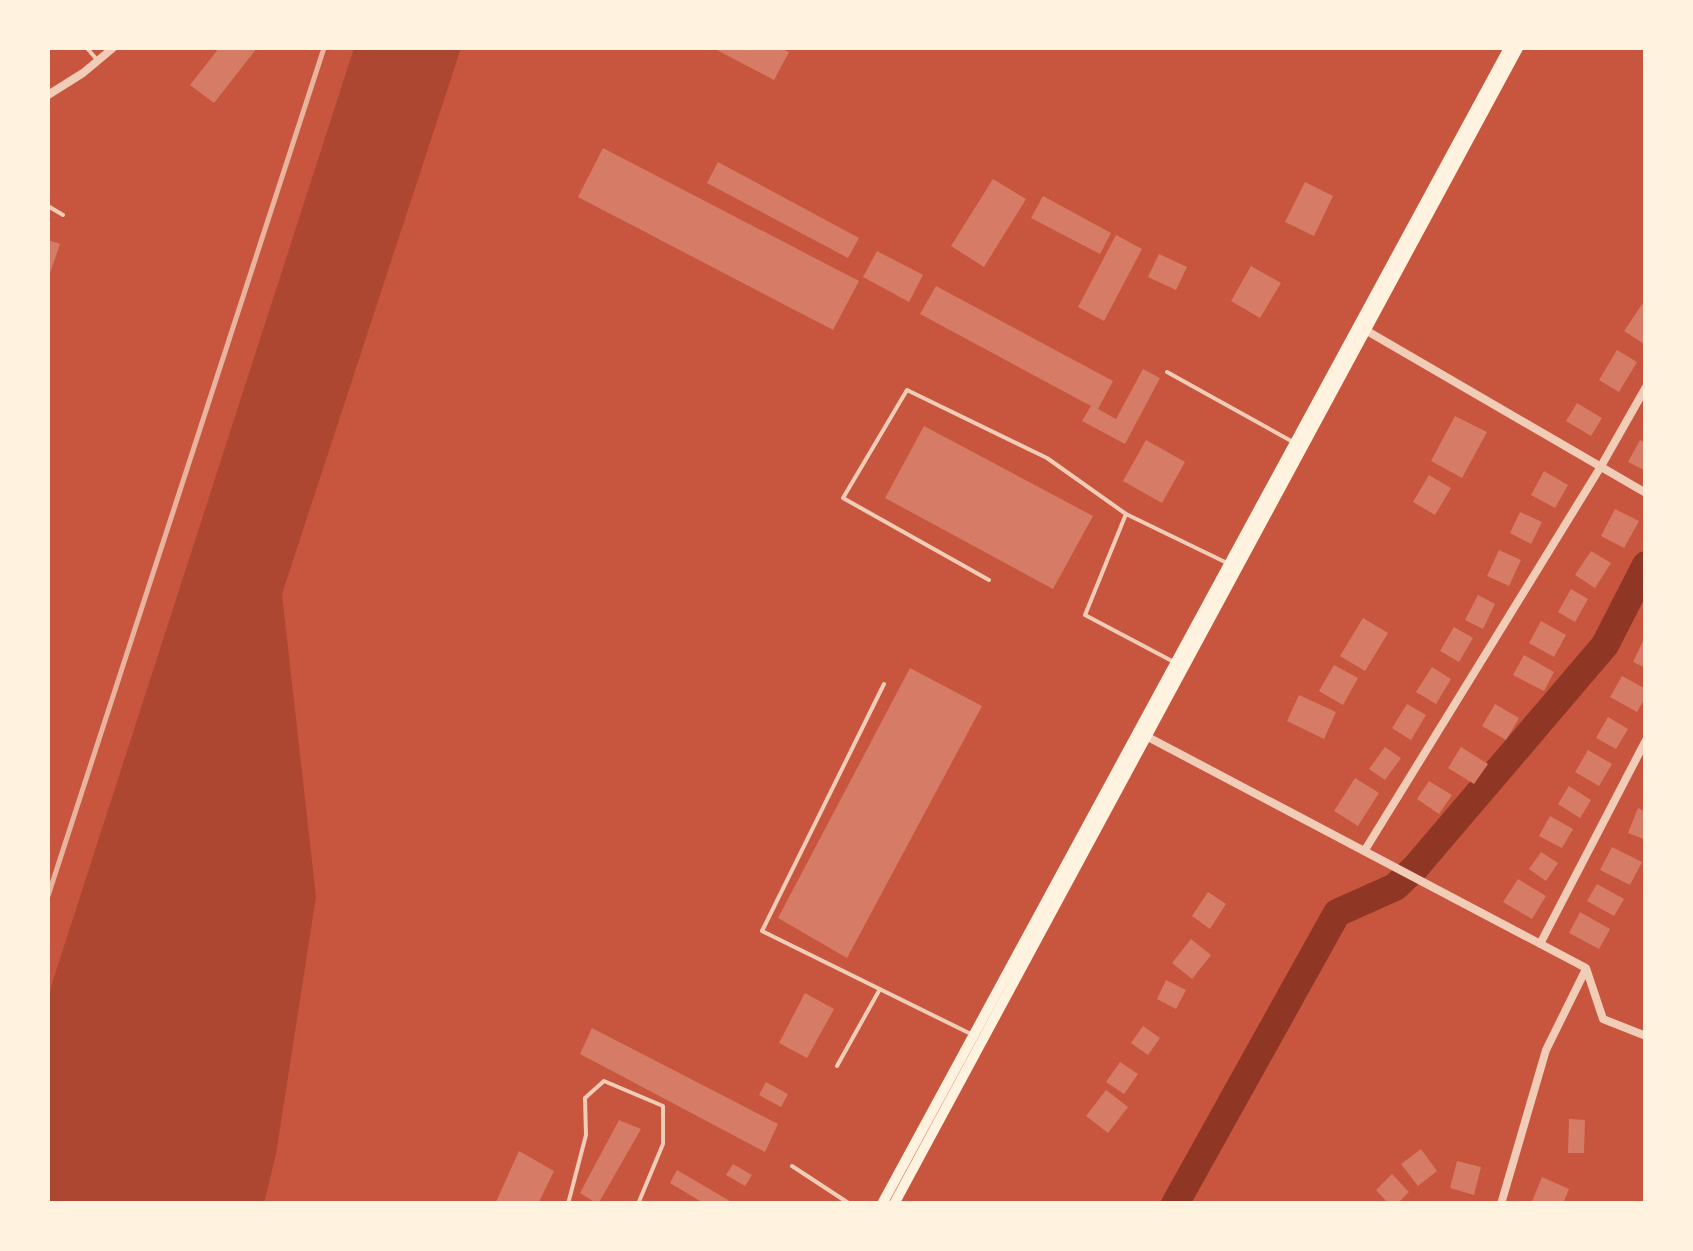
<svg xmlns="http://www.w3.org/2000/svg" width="1693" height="1251" viewBox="0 0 1693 1251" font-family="'Source Sans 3',sans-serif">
<rect width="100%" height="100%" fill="#c8553d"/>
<path fill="#ae4732" d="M354,48h107l-179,546 34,303 -40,257 -12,49h-216v-207z"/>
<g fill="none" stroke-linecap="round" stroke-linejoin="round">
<path stroke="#8f3625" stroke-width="28" d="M1175,1204l162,-291 58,-26 20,-19 190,-223 41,-80"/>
</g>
<path fill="#d67c66" d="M219,48h38l-43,55 -24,-18z
M713,48h67l9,4 -15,28z
M603,148l256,133 -26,49 -255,-133z
M718,162l141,76 -11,20 -141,-75z
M993,179l33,20 -42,68 -33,-21z
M1305,182l28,14 -19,40 -29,-14z
M1043,196l68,37 -11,21 -69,-36z
M1116,235l26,14 -38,72 -26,-14z
M48,240l12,4 -10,29 -2,-1z
M877,251l46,24 -14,27 -46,-25z
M1159,254l28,13 -11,23 -28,-13z
M1251,266l30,17 -21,35 -29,-17z
M936,286l177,95 -15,28 18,10 27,-50 17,9 -35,66 -43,-23 9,-15 -171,-92z
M1643,303l3,2 -2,39 -20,-13z
M1617,350l20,12 -18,30 -20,-12z
M1577,403l25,15 -11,18 -25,-15z
M1455,416l32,16 -25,46 -31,-17z
M924,426l169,90 -40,73 -168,-91z
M1146,440l39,22 -23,41 -39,-22z
M1640,440l6,3v28l-18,-9z
M1544,471l24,14 -13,23 -24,-13z
M1429,475l22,13 -16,27 -22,-13z
M1615,509l24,12 -15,27 -23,-12z
M1520,512l22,10 -11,22 -21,-11z
M1499,550l22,10 -12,26 -22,-10z
M1591,551l20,12 -16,25 -20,-13z
M1571,589l17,10 -13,23 -17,-10z
M1478,595l17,9 -12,25 -18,-9z
M1363,618l25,15 -23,38 -25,-15z
M1541,621l25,14 -12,22 -25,-14z
M1454,627l19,11 -14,24 -19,-11z
M1646,635v33l-13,-6z
M1524,655l30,17 -10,19 -31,-16z
M1334,665l24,13 -15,27 -24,-14z
M1432,667l19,12 -15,25 -20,-12z
M910,668l72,38 -135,252 -69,-40z
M1622,676l24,13v7l-9,16 -27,-15z
M1299,695l37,17 -12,27 -37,-18z
M1407,704l19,11 -15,25 -19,-12z
M1495,704l24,14 -13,22 -24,-14z
M1608,717l20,12 -12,20 -20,-11z
M1385,747l16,11 -16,22 -16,-11z
M1461,747l27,17 -14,20 -26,-16z
M1588,750l24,14 -13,22 -24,-14z
M1355,778l24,15 -21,33 -24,-15z
M1429,781l23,14 -13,19 -22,-15z
M1569,786l22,14 -11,18 -22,-14z
M1638,808l8,4v28l-18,-7z
M1550,816l23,13 -11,19 -23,-12z
M1612,847l30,15 -12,23 -30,-15z
M1541,852l17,11 -12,18 -17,-12z
M1518,879l28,17 -14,23 -29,-17z
M1597,884l27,15 -10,17 -27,-15z
M1208,892l18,12 -16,25 -18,-13z
M1580,912l30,17 -11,20 -30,-16z
M1191,939l20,16 -19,24 -20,-16z
M1166,980l20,10 -10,19 -19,-10z
M805,993l29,16 -27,49 -28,-15z
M1143,1026l17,12 -12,17 -17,-12z
M592,1028l186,96 -13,28 -185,-98z
M1120,1062l18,12 -14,20 -18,-12z
M766,1082l22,12 -7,13 -22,-12z
M1106,1090l22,17 -20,26 -22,-17z
M1569,1119l16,1 -1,33h-16z
M619,1120l22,9 -43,75 -18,-11z
M1421,1149l16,22 -19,15 -17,-22z
M519,1151l35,20 -16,33h-43z
M1457,1161l24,6 -7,28 -24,-7z
M733,1164l19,11 -7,11 -19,-11z
M677,1170l58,34h-30l-35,-21z
M1392,1174l17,18 -12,12h-8l-13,-14z
M1542,1177l27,12 -6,15h-32z"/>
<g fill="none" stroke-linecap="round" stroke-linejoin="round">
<path stroke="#f1ccb7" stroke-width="4" d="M87,48l11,13
M48,206l15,9
M1167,372l126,70
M1126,514l99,48
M989,580l-146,-82 64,-108 140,68 79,56 -41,101 87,46
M884,684l-122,247 211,104
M837,1066l43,-77
M792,1166l58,38
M568,1204l18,-69 -1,-37 19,-17 59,25v38l-25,60"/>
<path stroke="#f1ccb7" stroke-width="8" d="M48,95l35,-22 30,-25
M1362,328l284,165
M1146,736l440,232 17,51 43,17
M1365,850l235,-382 46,-81
M1540,944l106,-204
M1501,1204l45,-154 40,-81"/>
<path stroke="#fff3e0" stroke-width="10" d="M882,1204l627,-1156
M894,1204l624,-1156"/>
<path stroke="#e9b49f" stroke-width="5" d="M48,896l276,-848"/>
</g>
<rect width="1693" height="1251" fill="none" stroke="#fff3e0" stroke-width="100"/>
</svg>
